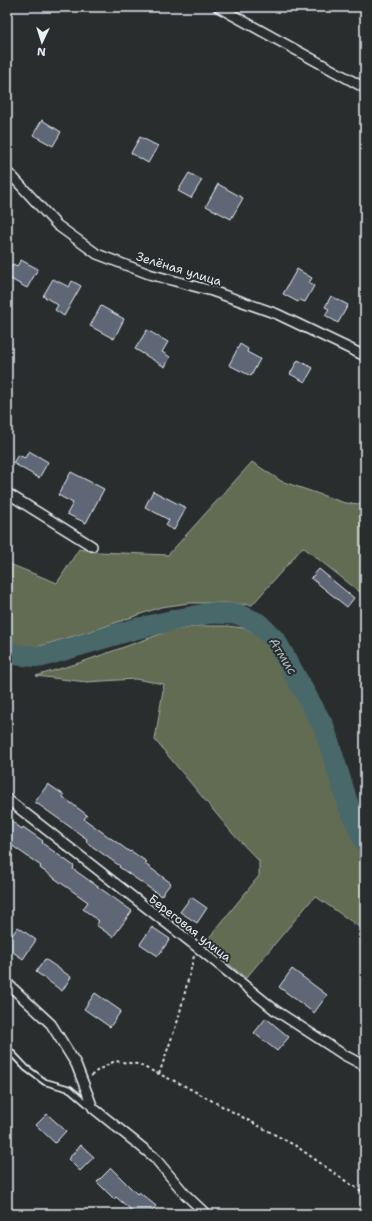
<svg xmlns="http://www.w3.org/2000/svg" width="372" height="1221" viewBox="0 0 372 1221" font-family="'Shantell Sans',sans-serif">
<rect width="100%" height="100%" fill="#2a2d2e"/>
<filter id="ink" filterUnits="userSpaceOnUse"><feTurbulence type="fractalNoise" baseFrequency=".025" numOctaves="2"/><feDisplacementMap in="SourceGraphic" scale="8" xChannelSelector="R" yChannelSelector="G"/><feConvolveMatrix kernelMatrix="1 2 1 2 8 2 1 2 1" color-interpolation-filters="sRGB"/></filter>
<g filter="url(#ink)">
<path fill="#626c53" stroke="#a5aea6" d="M252,462l29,19 64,22 20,1v92l-62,-49 -51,58 -26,-2h-37l-28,4 -63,22 -68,20 -12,-1 -11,-5v-80l50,20 22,-34 19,3 70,3z
M199,626h28l17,2 19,8 7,6 15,30 15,18 10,23 29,78 9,28 17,32v80l-50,-35 -69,82 -42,-34 55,-68v-15l-26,-27 -78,-94 9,-56 -29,-5 -49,3 -50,-6 46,-14 87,-31z"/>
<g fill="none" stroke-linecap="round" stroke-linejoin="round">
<path stroke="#49676b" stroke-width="21" d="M7,651l11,4 23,2 94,-28 44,-10 32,-6 27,1 20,9 18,18 48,86 25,80 16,35"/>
</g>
<path fill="#5e6674" stroke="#e8f1f8" d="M42,120l19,12 -8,14 -20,-11z
M140,137l18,9 -10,17 -17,-10z
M189,173l13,7 -11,18 -13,-7z
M218,184l25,14 -12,21 -25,-13z
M21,260l17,9 -11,19 -20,-11v-3l6,-10 4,2z
M297,269l15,9 -3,5 5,3 -9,16 -5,-2 -2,2 -15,-8z
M53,279l16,8 3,-6 9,5 -17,30 -9,-6 3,-5 -15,-9z
M331,296l17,9 -10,18 -13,-8 4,-6 -4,-2z
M101,306l23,13 -10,20 -24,-13z
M147,330l21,12 -6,10 8,5 -5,10 -30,-18z
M240,344l8,5 -1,3 13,7 -9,17 -22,-11z
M298,360l15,8 -8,14 -15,-8z
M29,451l19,11 -9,16 -26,-15 5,-8 7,3z
M71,472l33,17 -18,34 -19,-9 6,-11 -15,-8z
M153,491l33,17 -12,22 -8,-4 3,-6 -24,-13z
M319,569l35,29 -7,9 -36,-29z
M48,784l16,11 -1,2 24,18 -3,4 46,33 1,-1 16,11 -2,2 26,19 -10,13 -42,-29 1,-1 -34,-24 1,-3 -52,-37z
M7,818l15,11 1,-2 20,14 -1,2 32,23 -1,3 59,42 -19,26 -17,-12 3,-4 -16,-12 5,-7 -48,-34 1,-2 -34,-24z
M191,897l16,11 -10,15 -17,-11z
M18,927l18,13 -13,19 -16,-11v-6z
M152,927l18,12 -12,17 -18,-12z
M45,959l26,18 -9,14 -26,-19z
M292,969l35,26 -13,18 -35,-26z
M95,993l26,18 -11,16 -26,-18z
M266,1018l23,19 -12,14 -23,-18z
M47,1114l19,17 -11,12 -19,-18z
M81,1145l13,12 -14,14 -12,-12z
M111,1168l26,26 2,-2 17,14 -6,8h-14l-20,-17 -2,2 -17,-17z"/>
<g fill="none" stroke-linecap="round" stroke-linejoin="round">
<g stroke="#e8f1f8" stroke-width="8">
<path id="service" d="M7,1048l19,20 19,14 25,7 21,18"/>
</g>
<g stroke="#e8f1f8" stroke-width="12">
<path id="minor" d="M218,7l147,81
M7,173l5,3 45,49 40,29 52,20 63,17 65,23 88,42
M7,493l85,53
M7,799l190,148 78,63 69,45 21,11
M7,983l44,41 25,40 17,44 61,49 31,37 21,20"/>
</g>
<path stroke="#e8f1f8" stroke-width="2" stroke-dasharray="3 3" stroke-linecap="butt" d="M159,1074l19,-54 16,-64
M91,1076l7,-6 17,-9 22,3 44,20 115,62 54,38 15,9"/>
<use href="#service" stroke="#2a2d2e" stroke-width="4.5"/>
<use href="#minor" stroke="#2a2d2e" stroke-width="9"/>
</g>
</g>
<g text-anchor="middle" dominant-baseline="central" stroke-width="4" stroke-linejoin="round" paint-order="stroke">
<g font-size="12" fill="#e8f1f8" stroke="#2a2d2e">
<text transform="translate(179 269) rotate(17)">Зелёная улица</text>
<text transform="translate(190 928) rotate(38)">Береговая улица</text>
</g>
<g font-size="13" font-style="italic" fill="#a8bac0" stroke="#2a2d2e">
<text transform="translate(283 656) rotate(58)">Атмис</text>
</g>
</g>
<rect width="372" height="1221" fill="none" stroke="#2a2d2e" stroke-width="24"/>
<rect x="12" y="12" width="348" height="1197" fill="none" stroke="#e8f1f8" stroke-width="1.5" filter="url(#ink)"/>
<g transform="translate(42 42) rotate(184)" stroke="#2a2d2e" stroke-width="3" paint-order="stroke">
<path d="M0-3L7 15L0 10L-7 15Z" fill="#e8f1f8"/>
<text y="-6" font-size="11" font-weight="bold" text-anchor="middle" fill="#e8f1f8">N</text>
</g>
</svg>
